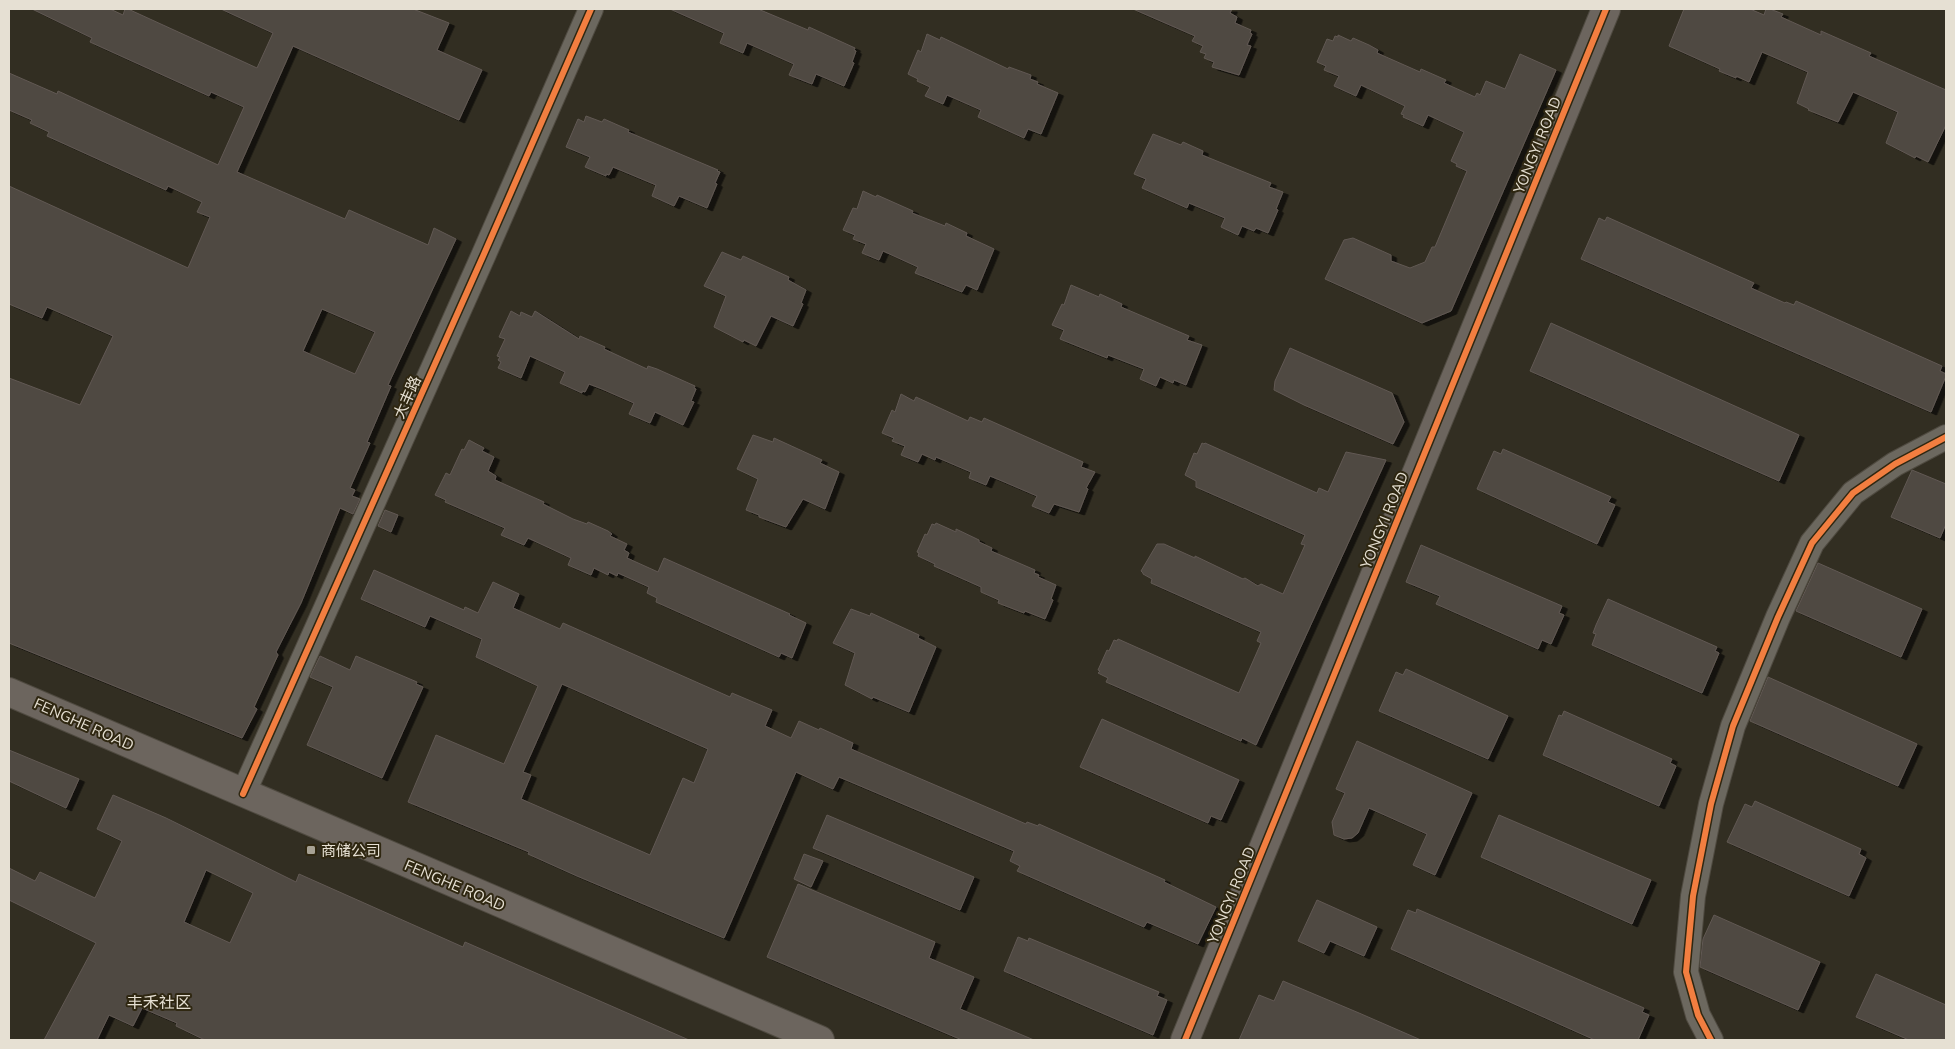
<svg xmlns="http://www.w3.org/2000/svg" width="1955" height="1049" viewBox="0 0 1955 1049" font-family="Mulish,'Noto Sans SC',sans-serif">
<defs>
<filter id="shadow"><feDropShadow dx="5.5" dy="3" stdDeviation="0" flood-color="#0009"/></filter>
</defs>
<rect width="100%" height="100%" fill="#322e22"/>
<path fill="#4f4842" stroke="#615953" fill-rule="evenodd" filter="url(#shadow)" d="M32,9h78l13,6 2,-6h3l129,59 16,-35 -52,-24h192l36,14 -12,27 45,20 -23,50 -166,-74 -56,126 108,47 4,-9 79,35 6,-17 22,11 -68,146 3,1 -24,56 3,1 -20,45 5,2 -3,6 8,3 -7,15 -13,-6 -39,95 -25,49 2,3 -24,52 3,2 -15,29 -233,-95v-265l71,27 33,-69 -66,-29 -5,11 -33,-14v-118l179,82 22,-51 -13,-5 5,-10 -34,-16 -2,4 -119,-54 2,-4 -19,-9 2,-3 -23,-10v-37l48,21 1,-3 160,74 26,-58 -33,-15 -2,4 -119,-54 2,-4zM322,309l53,23 -20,42 -52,-23z
M670,9h88l50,21 1,-3 46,21 -1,2 2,1 -4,11 2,1 -10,23 -28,-12 -4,10 -23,-9 5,-11 -47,-21 -4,10 -23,-10 4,-10z
M1133,9h99l-2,4 7,4 -2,6 16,7 -1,3 2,1 -5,11 4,1 -12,29 -27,-8 2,-5 -10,-4 2,-4 -6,-2 3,-6 -11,-5 3,-5z
M1684,9h66l14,6 2,-6h4l13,5 -2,3 40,18v-4l50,22 -2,3 77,34v35l-18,37 -12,-6 -1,2 -29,-15 12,-31 -45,-20 -15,30 -30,-12 1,-1 -12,-6 11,-31 -46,-20 -13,30 -13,-6v2l-17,-7 1,-2 -51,-23z
M927,34l13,6 1,-3 67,32 1,-2 22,8 -1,4 8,3 -1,2 21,9 -17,41 -13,-5 -4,9 -46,-21 3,-7 -34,-15 -4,9 -18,-8 5,-9 -13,-6 1,-2 -10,-5 10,-24 3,2z
M1338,35l13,6 2,-3 16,7 9,5 -1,3 43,19 1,-3 25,11 -2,3 31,14 2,-4 3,2 6,-14 19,8 15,-35 36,16 -105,241 -29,12 -97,-44 19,-39 9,-2 38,17v6l19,7 15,-6 7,-15h3l32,-76 -11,-5 1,-2 -6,-3 13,-29 -36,-17 -5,11 -20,-9 1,-2 -3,-1 4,-8 -44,-21 -5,11 -22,-10 5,-10 -15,-6 2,-4 -9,-4 10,-23 6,2 2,-5 3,1z
M586,116l16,6 2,-3 25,11 -1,2 90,38 -1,1 3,1 -5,11 2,1 -10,24 -28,-12 -5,10 -22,-10 4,-11 -43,-18 -4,8 -3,-1v2l-21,-9 5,-10 -24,-10 12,-28 6,3z
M1153,134l28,11 2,-3 20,9 -1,4 69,28 -2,4 14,5 -7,17 2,1 -10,23 -12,-5 -2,3 -12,-5 -4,9 -17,-8 4,-9 -36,-15 -2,5 -45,-20 4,-9 -12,-5z
M863,191l13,6 1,-2 36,16 -1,2 33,13 1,-3 21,10 -1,3 28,13 -17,41 -11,-5 -4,7 -47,-19 3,-6 -35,-16 -4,9 -17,-7 4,-9 -13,-5 2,-4 -12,-5 10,-22 4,1z
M1607,217l147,66 -3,5 34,15 1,-1 8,3 2,-4 146,65 -2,5 6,3v2l-15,36 -350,-153 18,-41 6,3z
M722,252l19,8 2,-4 46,21 -1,3 18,10 -5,13 2,1 -10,22 -22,-10 -15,30 -12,-6 -1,2 -29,-15 12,-31 -22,-10z
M1071,285l28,12 1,-3 22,10 -1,3 68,29 -2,4 15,5 -16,40 -12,-5 -1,3 -13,-6 -4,9 -16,-7 4,-10 -36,-14 -1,3 -47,-19 4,-9 -12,-5 10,-21 2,1z
M511,311l9,5 1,-4 11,5 3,-6 44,28 1,-3 25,11 -1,2 43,20 1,-3 9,3 38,17 -1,2 2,1 -5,12 3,1 -11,23 -28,-13 -5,11 -21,-9 5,-11 -32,-14 -13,-5 -4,8 -3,-1v2l-22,-10 5,-11 -35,-16 -9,22 -23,-10 3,-6 -3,-2 2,-3 -3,-1 8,-17 -6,-2z
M1551,323l248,112 -20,46 -249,-110z
M1290,348l102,45 12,29 -11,22 -89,-39 -30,-15 1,-9z
M901,394l13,7 2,-4 52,24 2,-4 12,5 2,-4 99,44 -2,5 14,5 -9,16 2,1 -9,23 -25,-8 -5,9 -17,-7 5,-10 -35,-15 -12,-5 -4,9 -17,-7 2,-6 -35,-15 -1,3 -13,-6 -4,8 -17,-7 4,-9 -13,-5 2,-3 -12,-5 10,-23 3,2z
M753,435l20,7 1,-4 48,22 -2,3 19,9 -14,37 -22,-10 -17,28 -27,-10v-2l-13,-5 12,-31 -21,-10z
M469,440l15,8 -2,3 12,6 -6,14 8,5 -1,4 49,22 -1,2 30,15 14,5 1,-2 20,9 4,3 -2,2 17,8 -3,6 5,3 -2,5 31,14 6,-14 126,56 -1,1 17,8 -14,35 -11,-5 -2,4 -123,-55 1,-4 -10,-5 2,-6 -31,-14 -1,3 -8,-4 -1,3 -14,-7 -3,7 -23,-10 3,-7 -43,-20 -4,7 -23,-10 4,-7 -60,-26 1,-2 -11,-5 11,-22 4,2 12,-26 2,1z
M1202,443l2,1 1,-1 112,50 2,-5 9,4 18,-40 40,8 -130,285 -14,-7 -1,3 -135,-59 2,-4 -10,-5 2,-2 -2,-1 9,-20 2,1 5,-11 3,1 1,-2 121,54 22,-50 -4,-2 4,-9 -110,-49 1,-4 -9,-5v-1l-2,-2 16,-27h7l31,14v-2l48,23 2,-1 13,8 3,-2 22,10 22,-49 -4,-1 4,-9 -109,-48v-6l-11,-6 9,-22 3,1z
M1503,449l108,48 -3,5 7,3 -18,39 -120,-55 17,-38 7,3z
M1912,470l34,14v40l-6,14 -49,-21z
M385,510l13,5 -7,17 -13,-6z
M936,523l20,9v-3l23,11v2l13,6 -1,3 44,19 -1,3 5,2 -1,2 18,8 -5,14 2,1 -8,19 -20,-8 -1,2 -26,-10 1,-3 -18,-8v-5l-47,-21 1,-2 -17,-8 1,-3 -2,-1 8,-18 2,1 5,-11 3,1z
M1421,545l141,61 -3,7 5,2 -13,29 -9,-4 -4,9 -102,-45 4,-8 -34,-14z
M1818,563l104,46 -21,48 -105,-46z
M374,570l90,40 1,-3 13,6 15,-31 26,12 -6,14 47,21 3,-6 167,74 2,-4 40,17 -7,16 26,12 8,-17 20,9 1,-2 33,15 -2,6 175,75 1,-2 11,4 1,-2 126,56 -1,2 52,25 -18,37 -51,-22 -3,5 -127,-56 3,-5 -10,-5 4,-10 -175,-74 -6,12 -37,-17 -72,166 -147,-62 -49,-22 1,-2 -121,-50 28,-67 68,29 34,-78 -62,-29 6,-18 -52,-23 -5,11 -64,-28zM562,684l146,65 -14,34 -11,-5 -33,77 -129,-56 10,-24 -8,-3z
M1608,599l109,48 -2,4 4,2 -17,40 -110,-48 4,-11 -3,-1 3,-8z
M851,609l19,7 1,-3 48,22 -1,3 18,9 -27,65 -36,-15 -1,2 -27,-14 10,-32 -22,-10z
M320,656l30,14 6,-14 61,26 -1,2 7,3 -41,91 -75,-33 26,-58 -23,-10z
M1406,669l102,47 -20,43 -109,-48 17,-39 7,3z
M1768,677l149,67 -19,42 -148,-65z
M1564,711l108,48 -2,4 6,3 -17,40 -116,-51 16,-40 3,1z
M1102,719l137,61 -18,40 -10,-4 -3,7 -128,-56z
M1357,741l115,52 -37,82 -22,-10 14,-31 -58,-26 -11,25 -6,5 -8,1 -10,-4 -2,-13 13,-29 -9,-4z
M9,750l70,29 -13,29 -57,-27z
M113,795l53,23 130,64 3,-8 164,73 2,-5 224,98h-484l-29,-14 1,-3 -35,-15 -9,18 -24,-11 -12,25h-53l52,-97 -87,-43v-32l26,13 5,-9 55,26 27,-57 -25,-12zM206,870l47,23 -23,50 -46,-21z
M1755,801l106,48 -2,5 7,4 -17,38 -122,-54 18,-38 7,3z
M827,815l147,62 -14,33 -147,-62z
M1499,815l152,65 -19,44 -151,-67z
M804,854l19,7 -12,26 -17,-8z
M798,884l137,58 -6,16 45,19 -14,32 74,31h-72l-195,-83z
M1317,900l60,27 -13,29 -34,-15 -6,12 -26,-12z
M1417,909l227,99 -2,4 7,3 -11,25h-43l-204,-91 17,-39 8,3z
M1714,915l106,47 -22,48 -98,-43 3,-28z
M1018,937l10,4 1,-3 130,54 -2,4 10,4 -14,35 -149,-64z
M1876,974l70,31v35h-37l-53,-23z
M1283,981l76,32 62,27h-182l20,-45 15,6z"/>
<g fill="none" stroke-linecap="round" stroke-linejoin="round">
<g stroke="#4f4a40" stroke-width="26">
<path id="street" d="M243,794l241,-540 107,-245
M1711,1040l-13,-25 -12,-43 7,-76 18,-92 22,-78 45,-109 34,-74 41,-50 42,-29 51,-27"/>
</g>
<g stroke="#4f4a40" stroke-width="30">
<path id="secondary" d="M9,692l811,348
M1185,1040l421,-1031"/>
</g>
<use href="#street" stroke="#6c685f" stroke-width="24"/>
<use href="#secondary" stroke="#6c655e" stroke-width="28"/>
<g stroke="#2f2711" stroke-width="9">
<path id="cycleway" d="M243,794l241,-540 107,-245
M1185,1040l421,-1031
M1711,1040l-13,-25 -12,-43 7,-76 18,-92 22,-78 45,-109 34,-74 41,-50 42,-29 51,-27"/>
</g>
<use href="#cycleway" stroke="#f27e40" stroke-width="6"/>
</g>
<rect fill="#a7a295" stroke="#2f2711" stroke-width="2" x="306" y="845" width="10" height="10" rx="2.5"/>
<g text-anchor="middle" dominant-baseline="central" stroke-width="4" stroke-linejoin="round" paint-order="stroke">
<g font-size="15" fill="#e6e0d3" stroke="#2f2711">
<text transform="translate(1537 145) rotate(-68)">YONGYI ROAD</text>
<text transform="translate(407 397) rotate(-66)">大丰路</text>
<text transform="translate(1384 520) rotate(-68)">YONGYI ROAD</text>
<text transform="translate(84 724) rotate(24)">FENGHE ROAD</text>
<text transform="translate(455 885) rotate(23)">FENGHE ROAD</text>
<text transform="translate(1231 895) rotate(-68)">YONGYI ROAD</text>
</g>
<g font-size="15" fill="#e6e0d3" stroke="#2f2711" text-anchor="start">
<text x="321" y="850">商储公司</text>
</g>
<g font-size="16" fill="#e6e0d3" stroke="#2f2711">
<text x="159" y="1002">丰禾社区</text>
</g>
</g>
<rect width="1955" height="1049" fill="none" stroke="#e6e0d3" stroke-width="20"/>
</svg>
